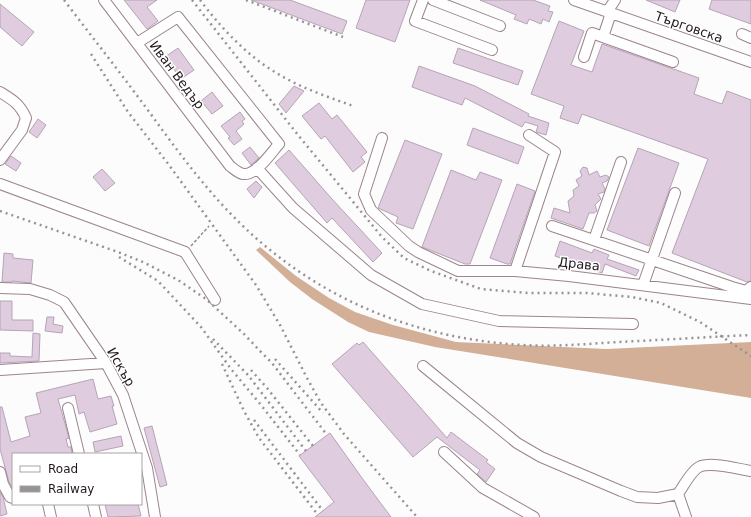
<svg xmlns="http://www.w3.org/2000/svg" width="751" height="517" viewBox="0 0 751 517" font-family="'DejaVu Sans',sans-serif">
<rect width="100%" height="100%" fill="#fcfcfc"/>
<path fill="#d3af98" d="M260,247l36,29 33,22 26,14 38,13 63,17 151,7 144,-7v56l-316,-51 -66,-15 -21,-10 -36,-23 -22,-17 -34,-32z"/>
<path fill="#dfcddf" stroke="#b5a4b6" d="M124,0h33l-10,7 11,14 -11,8z
M251,0h39l57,21 -5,13z
M366,0h44l-15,42 -39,-14z
M480,0h53l17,6 -2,5 5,1 -4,10 -6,-3 -2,5 -12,-5 -2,5 -13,-5 2,-4z
M646,0h34l-5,12z
M712,0h39v24l-42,-15z
M0,4l34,28 -12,14 -22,-19z
M559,21l25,10 -13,34 21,7 10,-28 97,34 -5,16 28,10 5,-13 24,9v181l-4,1 -75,-29 36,-94 -126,-45 -4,10 -18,-6 4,-12 -33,-12z
M178,48l16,22 -13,9 -16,-22z
M458,48l65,23 -5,14 -65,-22z
M419,66l56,20 54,28 -1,2 21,7 -3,12 -10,-3 2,-6 -13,-4 -3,5 -57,-29 -3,7 -50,-18z
M294,86l10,5 -18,22 -7,-9z
M212,92l11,14 -11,8 -11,-13z
M319,103l13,16 5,-4 30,37 -6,5 4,5 -12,10 -28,-36 -4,3 -19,-23z
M240,112l5,7 -3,2 2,3 -8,7 6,8 -8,6 -6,-7 2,-1 -9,-11z
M38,119l8,6 -9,13 -8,-6z
M473,128l51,19 -6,17 -51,-19z
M405,140l37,14 -29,75 -17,-6 2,-6 -20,-9z
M250,147l9,11 -8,7 -9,-12z
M638,148l41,15 -30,83 -42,-16z
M289,150l43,49 50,54 -9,9 -41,-44 -5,5 -52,-60z
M11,156l10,7 -5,8 -11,-7z
M583,167l4,1 2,7 8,-4 3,6 6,-2 3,2 -2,4 -5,2 3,6 -1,3 -6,2 3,5 -6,6 2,6 -3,2h-5l-6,16 -32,-11 3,-10 16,5 -2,-12 6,-5 -1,-6 6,-4 -3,-6 6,-4 -2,-5z
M102,169l13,14 -10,8 -12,-14z
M451,170l25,10 4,-8 22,8 -32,84h-5l-43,-17z
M256,181l6,6 -8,11 -7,-9z
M517,184l18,7 -25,73h-3l-17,-6z
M560,241l32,12 2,-4 15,6 -2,4 32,11 -3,6 -31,-12 -3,9 -47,-17z
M4,253l9,1v4l20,2 -2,23 -19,-2v1h-10z
M0,301h12v19h21v11l-33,-1z
M47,317h7l-1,7 10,2 -1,7 -17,-2z
M33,333l7,1 -1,27 -39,2v-10h10v3l22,1z
M363,342l84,96 4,-6 37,28 -2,2 9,7 -9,13 -9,-8 3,-4 -43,-33 -24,20 -81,-93 25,-21 2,2z
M93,379l5,20 13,-3 3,10h-2l5,18 -27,8 -6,-20 -5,2 -4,-19 -17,4 11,39 -3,1 2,8h3l1,7h-59v35l-4,-7 -9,-33v-42h2l9,35 19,-6 -5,-19 16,-4 -5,-20z
M152,426l15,59 -7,2 -16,-59z
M330,433l32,45 29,39h-76l19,-15 -35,-46z
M121,436l2,10 -28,6 -2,-10z
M0,492l3,5 4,17 -7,2z
M105,504h33l3,12 -33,1z"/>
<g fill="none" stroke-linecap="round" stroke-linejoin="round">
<g stroke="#9c848d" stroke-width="12">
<path id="minor" d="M104,0l126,166c4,3 8,7 13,8 13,2 28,-21 36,-30l-101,-127 -41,26
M423,0l-8,21 77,29
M433,0l67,26
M574,0l177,62
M607,12l8,-12
M742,34l9,4
M603,37l70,25
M584,57l8,-24 11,4 8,-24
M0,92c13,8 20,12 26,26l-4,12 -22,30
M382,138l-18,56 7,16 38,36 9,6 40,19h57l54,5 182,23
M257,168l36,40 78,67 51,29 77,17 134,3
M0,184l185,68 30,48
M552,226l180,61 14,4 5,-4
M594,240l27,-78
M515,271l40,-119 -26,-17
M643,285l32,-92
M0,288l30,1 20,6 14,7 42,61 17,32 24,73 8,49
M423,366l94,77 24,14 80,34 16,6 21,1 20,-4
M0,370l106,-7
M68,408l11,46
M444,452l39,36 51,29
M0,472l3,12 7,13 3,1
M48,504l3,13
M93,504l3,13
M686,517l-8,-23c5,-7 13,-23 21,-27 12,-6 39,2 52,4"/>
</g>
<path stroke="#908c8d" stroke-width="1.5" stroke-dasharray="3 2" stroke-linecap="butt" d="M191,246l18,-20"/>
<use href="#minor" stroke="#fff" stroke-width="10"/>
<path stroke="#979394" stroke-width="2.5" stroke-dasharray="2 4" stroke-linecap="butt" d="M64,0c29,38 58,75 86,113 29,40 59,81 95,115 77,73 173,111 278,117 31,2 63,-1 95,-3 44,-2 89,-5 133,-7
M192,0l106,135 84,102 22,21 27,13 50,18 47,4h59l45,4 29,6 39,19 51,34
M200,0c22,29 48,57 80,75 23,14 49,22 73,31
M246,0l97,37
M91,54l37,58 41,53 87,120 24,40 27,53 14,25 23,31 73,83
M0,211l118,41 27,11 33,17 28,19 38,35 16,17 12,12 55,72
M119,257l39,24 43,46 30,42 30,36 39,50
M213,339l35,36 58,76
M275,359l48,54
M222,364l22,47 15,27 59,77
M251,370l16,18 46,58
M254,420l69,91"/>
</g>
<g text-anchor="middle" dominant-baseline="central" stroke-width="3" stroke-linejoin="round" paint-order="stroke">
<g font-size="13" fill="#22191c" stroke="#fff">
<text transform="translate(689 27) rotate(19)">Търговска</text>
<text transform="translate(177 75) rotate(53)">Иван Ведър</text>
<text transform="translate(579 264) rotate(6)">Драва</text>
<text transform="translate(121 367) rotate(60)">Искър</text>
</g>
</g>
<rect x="12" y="453" width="130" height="52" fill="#ffffff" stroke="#a7a3a4"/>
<rect x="20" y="466" width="20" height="6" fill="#ffffff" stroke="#a7a3a4"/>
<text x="48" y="473" font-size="12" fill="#22191c">Road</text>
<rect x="20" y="486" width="20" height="6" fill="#979394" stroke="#a7a3a4"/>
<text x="48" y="493" font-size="12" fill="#22191c">Railway</text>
</svg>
